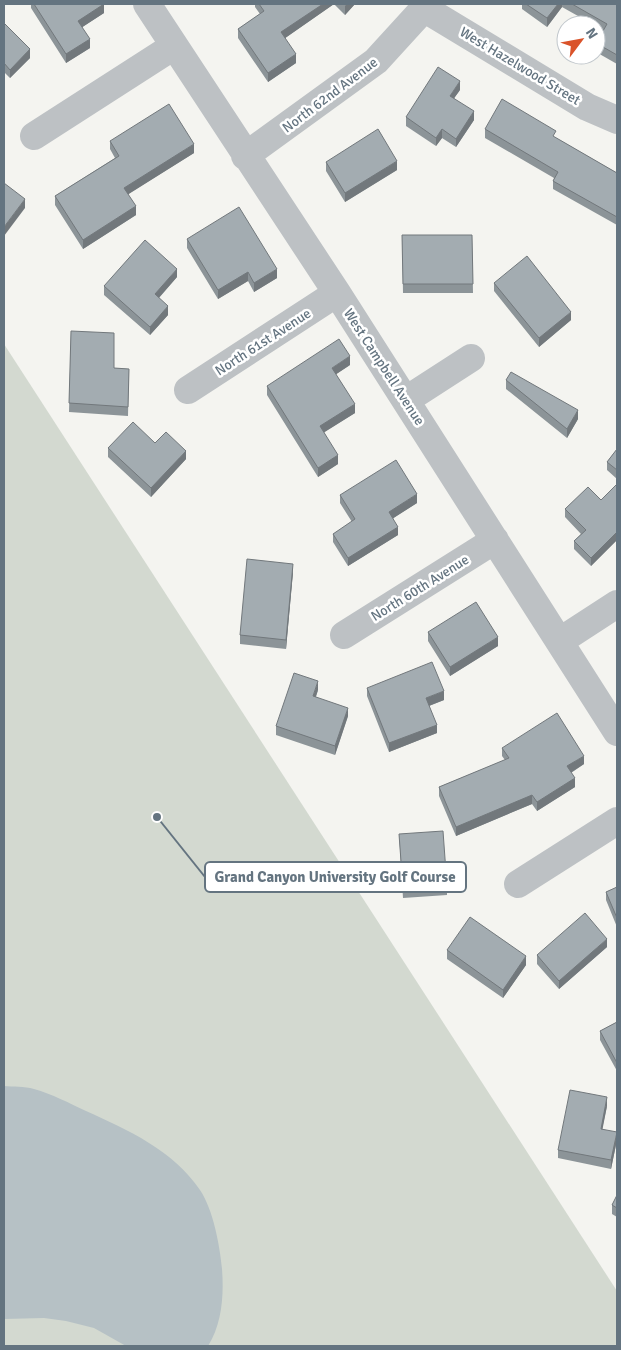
<svg xmlns="http://www.w3.org/2000/svg" width="621" height="1350" viewBox="0 0 621 1350" font-family="Signika,sans-serif">
<rect width="100%" height="100%" fill="#f4f4f0"/>
<path fill="#d3d9d0" d="M4,344l613,947v55h-613z"/>
<path fill="#b6c1c5" d="M4,1086c9,1 20,0 30,3 18,5 35,14 52,22 42,19 87,39 114,79 13,19 20,56 22,79 2,26 0,55 -14,77h-82l-32,-18 -28,-7 -22,-3 -40,1z"/>
<g fill="none" stroke-linecap="round" stroke-linejoin="round">
<path stroke="#bdc1c4" stroke-width="28" d="M147,4l190,289 280,439
M425,9l162,98 30,13
M34,136l140,-90
M245,156l131,-95 52,-57
M188,390l149,-97
M406,400l65,-42
M344,635l151,-95
M560,641l57,-37
M518,884l99,-63"/>
</g>
<path fill="#8c9498" d="M31,4h73v9l-22,14 8,21 -24,15 -35,-55z
M255,4h100l-10,11 -11,-11 -49,34 11,25 -28,19 -30,-44v-9l22,-15 -5,-7z
M522,4h95v60l-21,-12v-9l7,-13 -7,-4v-1h-2l-32,-18 -15,20 -25,-18z
M4,23l26,35 -20,20 -6,-6z
M460,90l-6,8 20,22 -18,27 -14,-9 -6,8 -30,-20v-9z
M485,129l71,9 61,35v52l-64,-36v-8l1,-3 -69,-40z
M110,141l84,12 -66,41 8,21 -53,34 -28,-44v-9l60,-38 -5,-9z
M326,162l71,8 -52,32 -19,-31z
M402,235h70l1,58h-70z
M187,239l90,39 -23,14 -6,-11 -30,18 -31,-51z
M177,277l-18,21 9,17 -18,20 -46,-40v-9z
M494,283l77,37 -32,27 -45,-56z
M71,331l43,37 15,1 -1,47 -59,-4z
M350,365l-14,9 19,39 -31,19 14,32 -20,13 -51,-82v-9z
M506,380l72,39 -11,19 -61,-49z
M108,448l78,11 -35,38 -43,-40z
M617,449v30l-10,-9v-8z
M617,484v56l-26,26 -17,-17v-8l7,-7 -16,-17v-8l36,-9z
M340,495l77,8 -24,15 5,17 -50,31 -15,-24v-8l19,-12 -12,-19z
M293,572l-7,77 -46,-5v-9z
M428,632l70,14 -48,30 -22,-35z
M367,688l77,12 -15,6 8,27 -48,19 -22,-56z
M318,690l-2,7 32,19 -13,39 -59,-20v-9z
M502,748l82,16 -13,9 4,14 -38,24 -5,-7 -76,32 -17,-40v-9l66,-27 -3,-4z
M399,834l48,52v9l-44,3z
M617,887v40l-11,-27v-8z
M607,947l-48,42 -22,-25v-9z
M447,950l79,15 -23,33 -56,-39z
M617,1022v49l-17,-31v-9z
M607,1106l-5,23 15,11 -6,29 -53,-11v-8z
M617,1195v22l-5,-3v-9z"/>
<path fill="#72787c" d="M104,4v9l-26,17v-9z
M323,4h11l-53,37v-9z
M347,4h8l-10,11v-9z
M558,4h4v3l-15,20v-9z
M90,39v9l-24,15v-9z
M30,49v9l-20,20v-8z
M296,54v9l-28,19v-9z
M460,81v9l-10,14v-8z
M474,111v9l-18,27v-8z
M442,129v9l-6,8v-8z
M194,144v9l-70,44v-9z
M397,161v9l-52,32v-9z
M25,199v9l-21,28v-9z
M136,206v9l-53,34v-9z
M177,269v8l-22,25v-8z
M277,269v9l-23,14v-9z
M248,272v9l-30,18v-9z
M168,306v9l-18,20v-8z
M571,312v8l-32,27v-9z
M350,356v9l-18,12v-9z
M355,404v9l-35,22v-9z
M578,410v9l-11,19v-9z
M186,451v8l-35,38v-9z
M338,455v9l-20,13v-9z
M417,494v9l-28,18v-9z
M398,527v8l-50,31v-8z
M617,532v8l-26,26v-8z
M293,564v8l-7,77v-9z
M498,637v9l-48,30v-9z
M318,681v9l-5,14v-8z
M444,691v9l-18,7v-9z
M348,708v8l-13,39v-9z
M437,725v8l-48,19v-9z
M584,756v8l-17,11v-9z
M575,778v9l-38,24v-9z
M532,795v9l-76,32v-9z
M607,939v8l-48,42v-8z
M526,956v9l-23,33v-8z
M607,1097v9l-6,31v-8z
M617,1132v8l-6,29v-9z"/>
<path fill="#a3acb1" stroke="#72787c" d="M34,4h70l-26,17 12,18 -24,15z
M259,4h64l-42,28 15,22 -28,19 -30,-44 26,-18z
M526,4h32l-11,14z
M572,4h45v51l-21,-12 11,-19z
M4,23l26,26 -20,21 -6,-7z
M438,67l22,14 -10,15 24,15 -18,28 -14,-10 -6,9 -30,-21z
M502,99l54,32 -3,5 64,37v44l-64,-36 5,-9 -73,-43z
M169,104l25,40 -70,44 12,18 -53,34 -28,-44 64,-40 -9,-15z
M378,129l19,32 -52,32 -19,-31z
M4,183l21,16 -21,28z
M239,207l38,62 -23,14 -6,-11 -30,18 -31,-51z
M402,235h70l1,49h-70z
M145,240l32,29 -22,25 13,12 -18,21 -46,-41z
M527,256l44,56 -32,26 -45,-55z
M71,331l43,2v35l15,1 -1,38 -59,-4z
M339,339l11,17 -18,12 23,36 -35,22 18,29 -20,13 -51,-82z
M511,372l67,38 -11,19 -61,-49z
M133,422l22,21 11,-11 20,19 -35,37 -43,-40z
M617,449v21l-10,-8z
M396,460l21,34 -28,18 9,15 -50,31 -15,-24 22,-15 -15,-24z
M617,484v48l-26,26 -17,-17 12,-11 -21,-21 23,-22 13,13z
M247,559l46,5 -7,76 -46,-5z
M476,602l22,35 -48,30 -22,-35z
M432,662l12,29 -18,7 11,27 -48,18 -22,-55z
M294,673l24,8 -5,15 35,12 -13,38 -59,-20z
M557,713l27,43 -17,10 8,12 -38,24 -5,-7 -76,32 -17,-40 70,-29 -7,-10z
M443,831l4,55 -44,3 -4,-55z
M617,887v31l-11,-26z
M585,913l22,26 -48,42 -22,-26z
M470,917l56,39 -23,34 -56,-40z
M617,1022v41l-17,-32z
M570,1090l37,7 -6,32 16,3 -6,28 -53,-10z
M617,1195v13l-5,-3z"/>
<g text-anchor="middle" dominant-baseline="central" stroke-width="5" stroke-linejoin="round" paint-order="stroke">
<g font-size="14" fill="#647480" stroke="#fff">
<text transform="translate(520 66) rotate(31)">West Hazelwood Street</text>
<text transform="translate(330 95) rotate(-37)">North 62nd Avenue</text>
<text transform="translate(263 342) rotate(-33)">North 61st Avenue</text>
<text transform="translate(384 367) rotate(57)">West Campbell Avenue</text>
<text transform="translate(420 588) rotate(-32)">North 60th Avenue</text>
</g>
</g>
<path fill="none" stroke="#647480" stroke-width="2" d="M157 817L205 877"/>
<circle fill="#647480" stroke="#fff" stroke-width="2" cx="157" cy="817" r="5"/>
<rect fill="#fff" stroke="#647480" stroke-width="2" x="205" y="862" width="261" height="30" rx="5"/>
<g font-size="15" text-anchor="middle" font-weight="bold" fill="#647480">
<text x="335" y="882">Grand Canyon University Golf Course</text>
</g>
<rect width="621" height="1350" fill="none" stroke="#647480" stroke-width="10"/>
<g transform="translate(581 40) rotate(58)"><circle r="24" fill="#ffffff" stroke="#c1c7cc"/>
<path d="M0-4L9 19L0 12L-9 19Z" fill="#da532a"/>
<text y="-8" font-size="14" font-weight="bold" text-anchor="middle" fill="#647480">N</text>
</g>
</svg>
